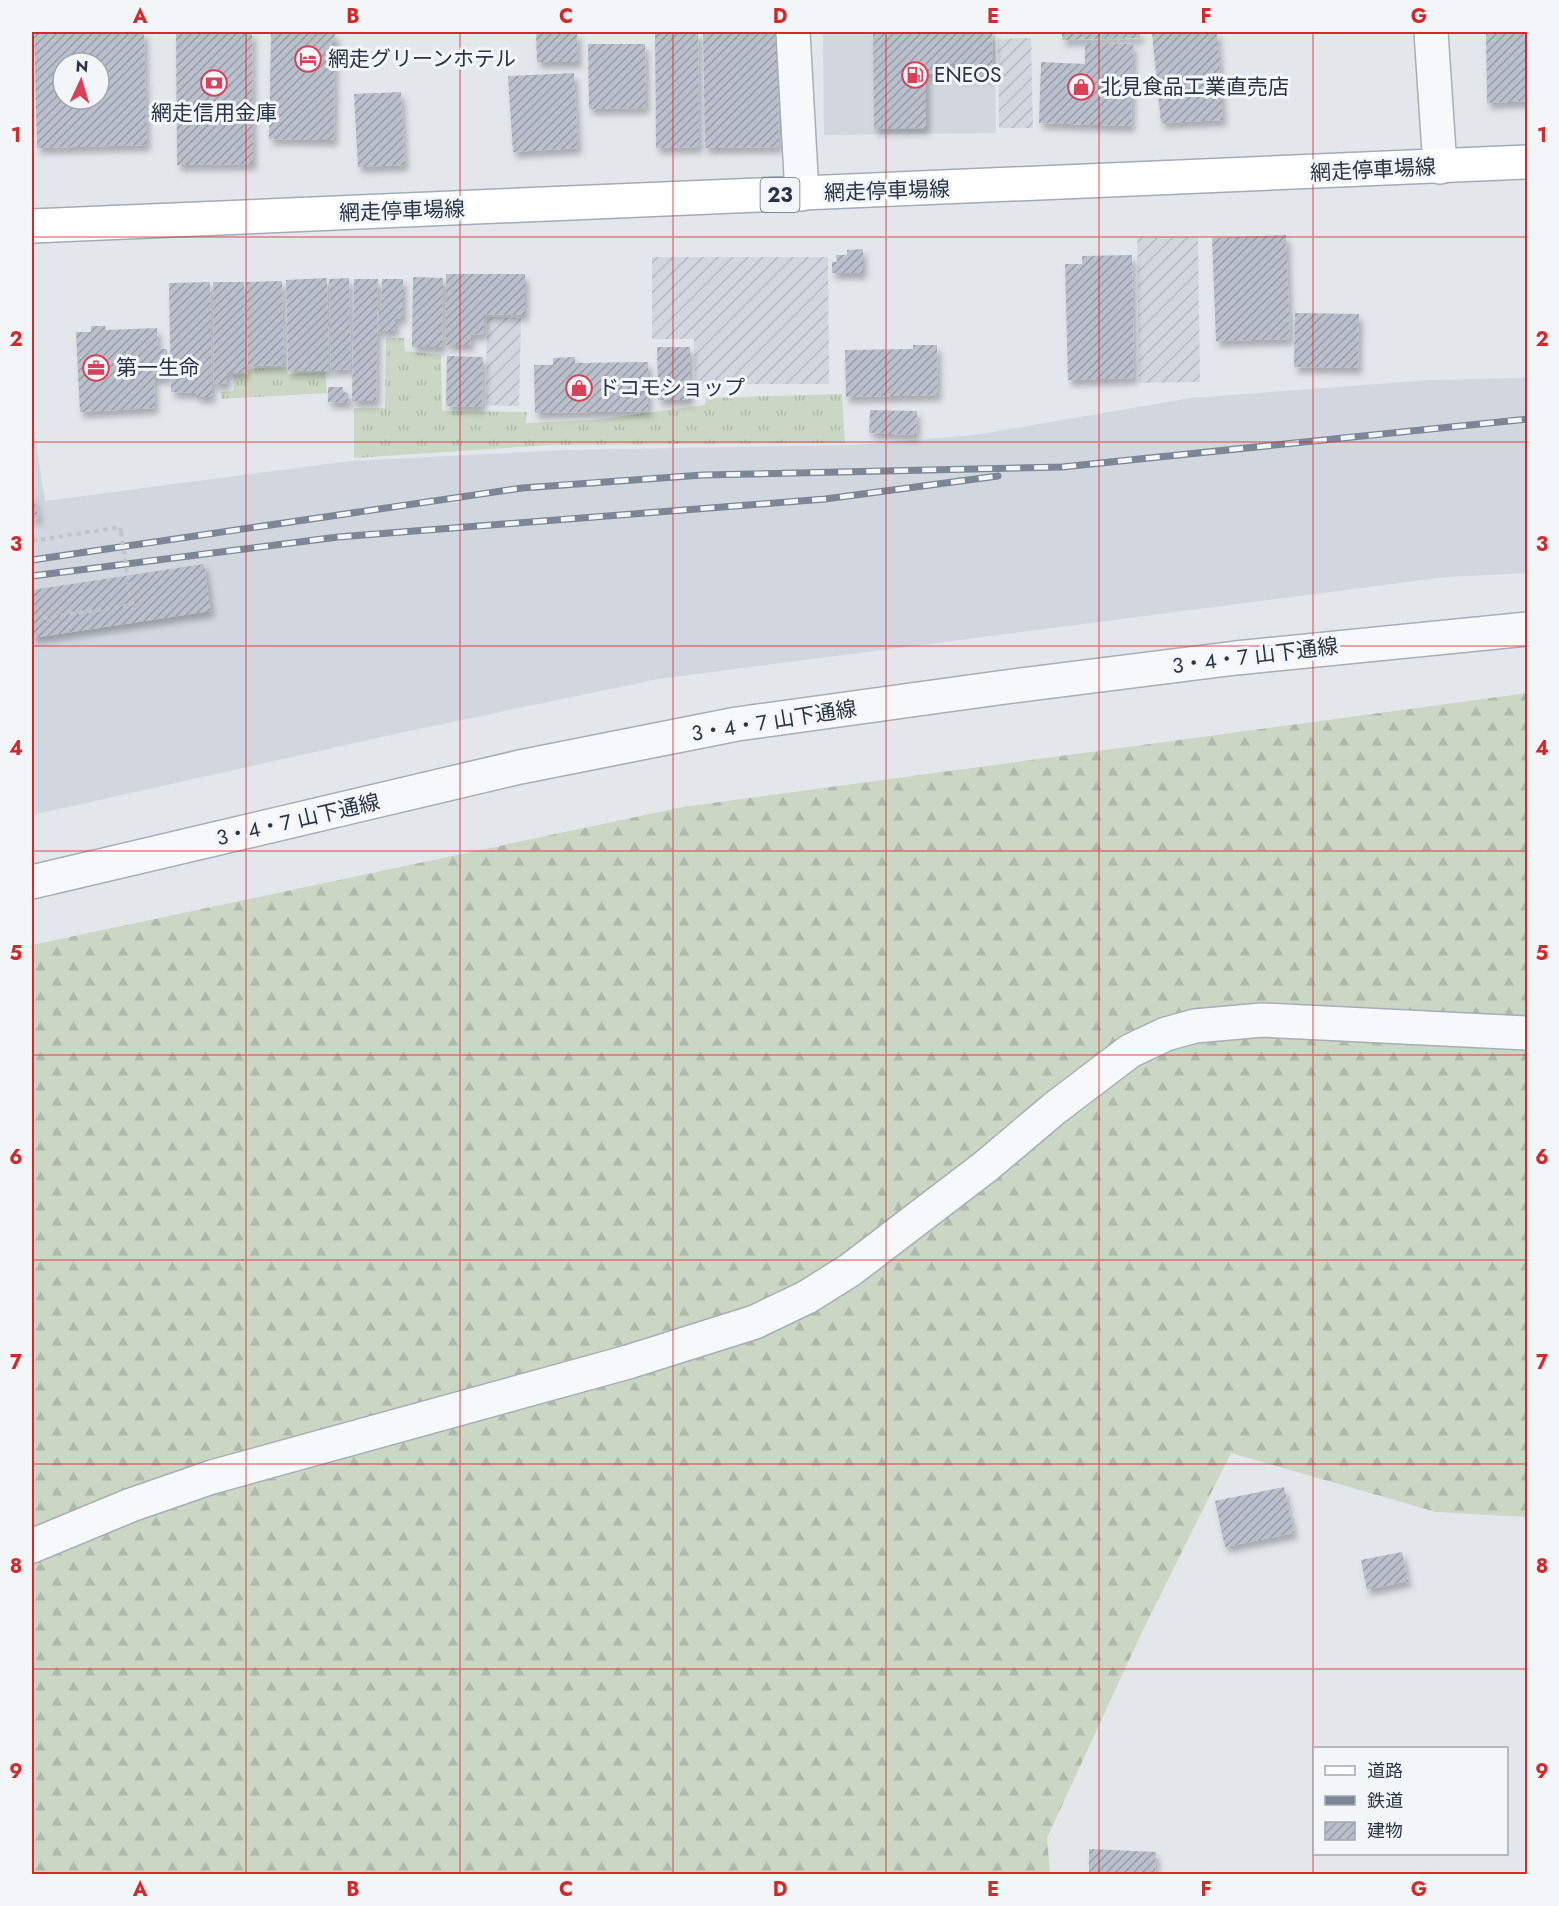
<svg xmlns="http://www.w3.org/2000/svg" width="1559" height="1906" viewBox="0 0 1559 1906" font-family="Jost,'Noto Sans JP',sans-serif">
<defs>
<pattern id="industrial-furrows" width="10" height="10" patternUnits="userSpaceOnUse" patternTransform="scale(1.5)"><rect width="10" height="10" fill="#d1d6df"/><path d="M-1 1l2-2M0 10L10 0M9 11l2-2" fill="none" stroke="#b3b8c1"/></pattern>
<pattern id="grass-tufts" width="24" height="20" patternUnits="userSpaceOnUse" patternTransform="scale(1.5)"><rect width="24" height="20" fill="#c9d7c4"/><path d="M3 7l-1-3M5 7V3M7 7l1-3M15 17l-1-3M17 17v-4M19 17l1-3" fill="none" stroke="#adb9aa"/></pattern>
<pattern id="forest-firs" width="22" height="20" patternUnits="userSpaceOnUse" patternTransform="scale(1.5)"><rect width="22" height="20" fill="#c9d7c4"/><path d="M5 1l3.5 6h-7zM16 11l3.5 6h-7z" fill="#adb9aa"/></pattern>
<pattern id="building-hatch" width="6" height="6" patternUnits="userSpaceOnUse" patternTransform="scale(1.5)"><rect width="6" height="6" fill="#bac0cb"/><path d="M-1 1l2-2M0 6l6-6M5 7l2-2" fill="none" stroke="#979da7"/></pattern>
<filter id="shadow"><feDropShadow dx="3.5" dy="6" stdDeviation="3" flood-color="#0004"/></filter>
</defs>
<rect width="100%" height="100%" fill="#e3e7ec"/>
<path fill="#d1d6df" d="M995,32l1,101 -172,2 -1,-102z
M1527,378v195l-81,4 -788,102 -254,53 -372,83v-399l13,85 305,-40 217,-11 286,-5 122,-10 216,-37 241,-18z"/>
<path fill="url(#industrial-furrows)" d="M1031,38l2,90h-34l-1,-89z
M1198,237l2,145 -61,1 -2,-145z
M652,257h176l1,127h-134l-1,-45h-42z
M487,317l34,1 -2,88 -33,-1z"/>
<path fill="url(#grass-tufts)" d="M386,338h18l1,13 36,4 1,56 85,1 -1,11 68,-3 111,-15 1,-7 136,-4 3,49 -294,2 -197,13v-50h31z
M287,367l1,7 37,-2 2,21 -106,6v-7l13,-1 -1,-16 15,-1v-5z"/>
<path fill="url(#forest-firs)" d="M1527,693v824l-91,-5 -205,-59 -90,181 -94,204 3,36h-1018v-929l651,-138z"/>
<path fill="url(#building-hatch)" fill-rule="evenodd" filter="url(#shadow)" d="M34,32h110l3,113 -110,3zM63,63h36v36h-36z
M176,32h76l1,132 -76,1z
M271,32h64l-1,108 -65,-1z
M536,32h41l1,30h-41z
M655,32h43l1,115 -43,1z
M703,32h75l1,115 -74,1z
M992,32l1,43 -38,1v-13l-8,1v10h-21v54l-52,1 -1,-95z
M1062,32h79l-1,6 -78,2z
M1177,32h40l6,88 -62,3 -9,-90z
M1486,32h42v69l-41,2z
M1085,43l48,1 -2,82 -92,-3 2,-61 44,2z
M588,44h57l1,64 -57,1z
M574,73l4,75 -65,4 -5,-76z
M401,92l4,73 -47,2 -4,-73z
M1286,235l4,104 -74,2 -4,-103z
M863,249v24h-31v-11h5l-1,-7h11v-5z
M1132,255l2,123 -66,2 -3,-116h17v-8z
M446,274h79v41l-41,-1v21l-13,-1 -1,11h-24z
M413,277l30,1 -1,69h-30z
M327,278l2,93h-41l-2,-91z
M349,278l2,91 -20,1 -2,-91z
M354,279h24l-2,122h-24z
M382,279h21v40l-8,-1v13h-17l1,-19h2z
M282,281l2,84 -36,1 -2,-84z
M210,282l2,115h-16v-4l-25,-1 -2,-109z
M213,282h31l1,91h-18v11h-13z
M1295,313l64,1 -1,54 -64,-1z
M91,326h14l1,4 51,-2 1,21h9l2,29h-15l1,30 -75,4 -4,-80h15z
M913,345h24l1,50 -92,2 -1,-47 68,-1z
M657,347h33v53h-32z
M447,356l36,1 -1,50 -36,-1z
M575,357v6l73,-1v49l-113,2 -1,-48h19v-7z
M328,387h15v5l5,1v10l-20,-1z
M870,410l47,1 -1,24 -47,-2z
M32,487l6,31 -6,1z
M204,564l7,47 -179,27v-48z
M1284,1487l10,46 -69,14 -10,-46z
M1402,1552l6,29 -41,9 -6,-30z
M1089,1849l67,3 -1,22h-66z"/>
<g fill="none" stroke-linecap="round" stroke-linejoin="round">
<g stroke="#a7aeb7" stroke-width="36">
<path id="minor" d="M793,32l9,162
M1431,32l9,135
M32,882l488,-115 217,-43 261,-36 238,-30 292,-29
M32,1546l99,-41 81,-28 416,-115 127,-40 52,-25 43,-27 135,-103 70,-59 75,-57 36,-17 29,-8 67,-6 266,13"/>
</g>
<g stroke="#a1abb9" stroke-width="36">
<path id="major" d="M32,226l1496,-64"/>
</g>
<path stroke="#c1c5cb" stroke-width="4" stroke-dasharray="4.5 4.5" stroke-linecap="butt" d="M32,541l88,-14 1,5
M43,618l89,-13 -4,-26"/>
<use href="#minor" stroke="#f7f8fa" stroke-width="33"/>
<use href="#major" stroke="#fff" stroke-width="33"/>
<g stroke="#7b8697" stroke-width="7">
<path id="rail" d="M32,560l490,-72 181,-13 359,-8 466,-48
M32,576l306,-39 487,-38 173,-23"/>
</g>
<use href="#rail" stroke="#f3f6f9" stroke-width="4.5" stroke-dasharray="14" stroke-linecap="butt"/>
<path stroke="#c1c5cb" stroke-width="4" stroke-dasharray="4.5 4.5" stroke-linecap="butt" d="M121,532l7,47"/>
</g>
<path fill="none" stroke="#d62828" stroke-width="1.5" stroke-opacity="0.55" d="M246,32v1842M460,32v1842M673,32v1842M886,32v1842M1099,32v1842M1313,32v1842M32,237h1496M32,442h1496M32,646h1496M32,851h1496M32,1055h1496M32,1260h1496M32,1464h1496M32,1669h1496"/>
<defs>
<g id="hotel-ring" transform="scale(1.35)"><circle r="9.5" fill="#f3f6f9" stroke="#da4057" stroke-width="1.5"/><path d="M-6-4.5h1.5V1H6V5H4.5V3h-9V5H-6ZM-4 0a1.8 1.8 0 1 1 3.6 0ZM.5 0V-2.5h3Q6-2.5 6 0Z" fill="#da4057"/></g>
<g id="fuel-ring" transform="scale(1.35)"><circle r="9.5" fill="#f3f6f9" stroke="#da4057" stroke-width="1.5"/><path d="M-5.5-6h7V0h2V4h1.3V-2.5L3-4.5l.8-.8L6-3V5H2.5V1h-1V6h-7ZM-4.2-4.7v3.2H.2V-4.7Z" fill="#da4057"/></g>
<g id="bank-ring" transform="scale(1.35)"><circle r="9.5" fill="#f3f6f9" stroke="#da4057" stroke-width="1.5"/><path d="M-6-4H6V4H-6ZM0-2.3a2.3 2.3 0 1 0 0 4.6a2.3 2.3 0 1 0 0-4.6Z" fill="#da4057"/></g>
<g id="shop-ring" transform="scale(1.35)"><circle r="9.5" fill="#f3f6f9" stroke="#da4057" stroke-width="1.5"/><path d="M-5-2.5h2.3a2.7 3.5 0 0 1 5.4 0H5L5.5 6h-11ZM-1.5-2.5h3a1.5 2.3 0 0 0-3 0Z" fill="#da4057"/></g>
<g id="office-ring" transform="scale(1.35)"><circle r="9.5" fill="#f3f6f9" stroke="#da4057" stroke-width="1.5"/><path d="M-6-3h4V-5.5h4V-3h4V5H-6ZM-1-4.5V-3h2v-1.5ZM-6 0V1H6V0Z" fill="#da4057"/></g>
</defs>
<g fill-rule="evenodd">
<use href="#hotel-ring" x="308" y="59"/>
<use href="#fuel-ring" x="915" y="75"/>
<use href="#bank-ring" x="214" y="83"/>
<use href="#shop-ring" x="1081" y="87"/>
<use href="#office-ring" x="96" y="368"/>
<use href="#shop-ring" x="579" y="388"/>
</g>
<g text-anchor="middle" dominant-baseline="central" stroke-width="6" stroke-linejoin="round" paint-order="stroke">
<rect fill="#f3f6f9" stroke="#666e7c" stroke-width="1.5" x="760.5" y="178" width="39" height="34" rx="4.5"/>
<g font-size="20" font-weight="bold" fill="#293446">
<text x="780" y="195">23</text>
</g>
<g font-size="21" fill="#293446" stroke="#f3f6f9" text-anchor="start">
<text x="328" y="59">網走グリーンホテル</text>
<text x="934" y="75">ENEOS</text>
<text x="1100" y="87">北見食品工業直売店</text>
<text x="214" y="113" text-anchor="middle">網走信用金庫</text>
<text x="116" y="368">第一生命</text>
<text x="598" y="388">ドコモショップ</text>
</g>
<g font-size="21" fill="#293446" stroke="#f3f6f9">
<text transform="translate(1373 170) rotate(-3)">網走停車場線</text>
<text transform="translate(887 191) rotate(-2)">網走停車場線</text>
<text transform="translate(402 211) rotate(-2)">網走停車場線</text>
<text transform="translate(1255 656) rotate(-7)">3・4・7 山下通線</text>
<text transform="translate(774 721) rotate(-9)">3・4・7 山下通線</text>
<text transform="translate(298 820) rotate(-13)">3・4・7 山下通線</text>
</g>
</g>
<rect width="1559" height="1906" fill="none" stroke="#f3f6f9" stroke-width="66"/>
<rect x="1313" y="1747" width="195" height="108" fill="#f3f6f9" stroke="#a2a8b1" stroke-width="1.5"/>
<rect x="1325" y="1766" width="30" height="9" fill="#ffffff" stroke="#a2a8b1" stroke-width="1.5"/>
<text x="1367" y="1777" font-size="18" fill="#293446">道路</text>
<rect x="1325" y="1796" width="30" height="9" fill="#7b8697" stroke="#a2a8b1" stroke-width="1.5"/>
<text x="1367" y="1807" font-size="18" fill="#293446">鉄道</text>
<rect x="1325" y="1822" width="30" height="18" fill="url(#building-hatch)" stroke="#a2a8b1" stroke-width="1.5"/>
<text x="1367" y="1837" font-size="18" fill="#293446">建物</text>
<g transform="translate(81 81) rotate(4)"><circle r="28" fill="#f3f6f9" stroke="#a2a8b1" stroke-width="1.5"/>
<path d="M0-4.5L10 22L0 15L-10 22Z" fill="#da4057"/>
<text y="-9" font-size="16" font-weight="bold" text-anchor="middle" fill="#293446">N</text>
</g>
<rect x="33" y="33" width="1493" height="1840" fill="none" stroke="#d62828" stroke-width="2"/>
<g font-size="20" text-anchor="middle" font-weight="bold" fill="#d62828">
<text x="140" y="23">A</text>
<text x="353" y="23">B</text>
<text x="566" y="23">C</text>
<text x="780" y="23">D</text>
<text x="993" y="23">E</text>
<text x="1206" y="23">F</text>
<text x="1419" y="23">G</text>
<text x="16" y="142">1</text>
<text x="1542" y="142">1</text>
<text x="16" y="346">2</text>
<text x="1542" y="346">2</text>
<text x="16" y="551">3</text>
<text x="1542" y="551">3</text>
<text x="16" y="755">4</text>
<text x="1542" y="755">4</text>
<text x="16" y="960">5</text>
<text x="1542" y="960">5</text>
<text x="16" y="1164">6</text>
<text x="1542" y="1164">6</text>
<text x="16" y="1369">7</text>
<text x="1542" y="1369">7</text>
<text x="16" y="1573">8</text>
<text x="1542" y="1573">8</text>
<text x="16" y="1778">9</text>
<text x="1542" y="1778">9</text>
<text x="140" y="1896">A</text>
<text x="353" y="1896">B</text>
<text x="566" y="1896">C</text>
<text x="780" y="1896">D</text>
<text x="993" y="1896">E</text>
<text x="1206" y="1896">F</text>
<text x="1419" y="1896">G</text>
</g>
</svg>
